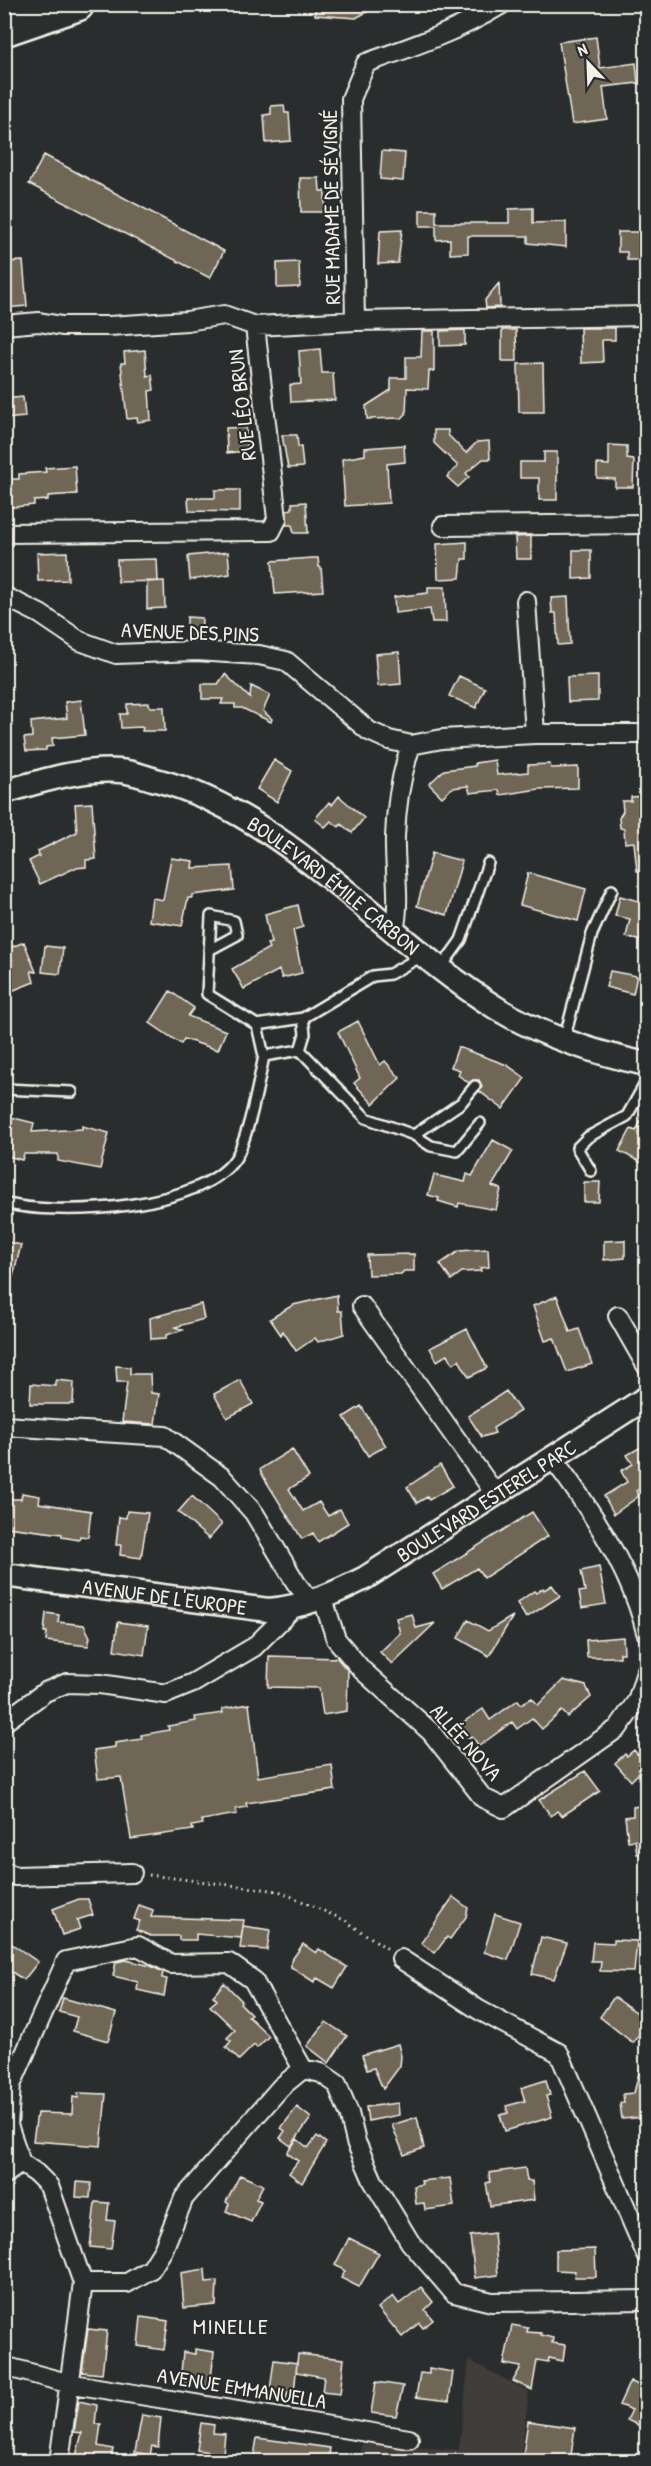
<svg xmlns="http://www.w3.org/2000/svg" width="651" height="2466" viewBox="0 0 651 2466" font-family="'Patrick Hand',sans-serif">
<rect width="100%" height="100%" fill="#2a2d2e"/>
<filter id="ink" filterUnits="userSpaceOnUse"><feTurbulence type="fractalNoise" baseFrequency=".0167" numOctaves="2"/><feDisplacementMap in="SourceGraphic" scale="12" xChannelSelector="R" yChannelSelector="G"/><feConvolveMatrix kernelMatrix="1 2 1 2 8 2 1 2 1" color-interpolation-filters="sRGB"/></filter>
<g filter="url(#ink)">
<path fill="#3f3e3a" d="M469,2360l60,32 -9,69 -161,1 3,-18 97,6z"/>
<path fill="#6f6657" stroke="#f4f1e8" stroke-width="1.5" d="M315,4h66l-25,14 -41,-3z
M596,37l4,31 36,-5 2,20 -35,4 4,32 -35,5 -13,-82z
M284,105l1,8h4l2,28 -25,2 -2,-28 7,-1v-8z
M382,151l23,2 -2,28 -23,-2z
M44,155l180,96 -14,27 -181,-94z
M300,178h19l1,13h5v21h-24z
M533,208v15l33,-1v25l-38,-4v-7h-60v17l-18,1v-15l-14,1v-14h-16v-16h16v13h73v-14z
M402,230l-4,33 -20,1 2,-33z
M618,232h28v28h-19v-8h-9z
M23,261l4,45 -23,2v-46z
M299,262l1,25 -23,1v-25z
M499,283l1,24 -14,1 -1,-8z
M580,328h35v12h-13l1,22 -22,1z
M465,330v15l-25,1v-15z
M502,330h14l1,31h-15z
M422,331h12v40h-5l-1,18 -21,-1 -1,26 -4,4 -35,1 -1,-13 25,-16v-12h15v-21h15z
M320,349l2,24h11l2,27 -44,2 -1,-17 11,-1 -2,-33z
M145,350l2,26 5,-1 2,15 -5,1 2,29 -13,2 -1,-4 -10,1 -6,-56h4l-1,-11z
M543,363l1,49h-25l-1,-48z
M23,397l2,20 -21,2v-20z
M246,427l1,24 -20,2 -1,-25z
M434,430h14v5l18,18 11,-11 12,-1 1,18h-7l-17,14 3,4 -11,10 -11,-10 11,-11 -24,-23z
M282,435h15l1,12h3l2,20 -15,1z
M404,445l1,17 -18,2 2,39 -44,3 -3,-47 23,-4v-7z
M609,445l18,1v13l7,1 -1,27h-18v-8l-18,-1v-14l12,1z
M544,452h13v48h-18v-22h-19v-16h24z
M75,466l2,28 -29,2v4l-14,1v4l-30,3v-29h15v-5l27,-2 -1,-4z
M215,490h25v22l-51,-1 -1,-13h27z
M306,502l2,31h-14l-2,-8h-6l1,-15 5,-1v-6z
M531,536v23h-15l-1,-22z
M467,542v17h-5l-2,19 -22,1 -1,-35z
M573,550h18v28l-18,1z
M67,552l1,28 -30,1 -1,-28z
M228,552l2,22 -40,6 -2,-24z
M312,558h6l1,9h2l2,24 -48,3 -3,-33z
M157,559l1,22 -40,1 -1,-22z
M164,581l1,27 -18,1v-27z
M428,587h17l1,35h-14l-2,-13 -35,4 -1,-16 34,-4z
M568,597l2,47 -12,1 -2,-32h-4l-1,-15z
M187,617l15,1 -1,22 -14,-1z
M399,652l2,32 -23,2 -3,-32z
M225,674l25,24 1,-12 19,9 -7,16 9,8 -1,3 -29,-14h-7v-4h-14l2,-5h-21v-15h16z
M459,676l26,12 -9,20 -27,-12z
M598,676v25l-30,1 -1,-25z
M81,700l4,35 -33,3 1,8 -7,1v3l-20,1 -2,-13 8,-1 -1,-15 36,-4 -2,-16z
M149,703l1,4h14l1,24h-23l1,-4 -22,1 -1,-14h7v-10z
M274,760l18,11 -15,31 -20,-13z
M495,760l2,15 31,-3v-7l22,-1 1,4 27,-1v21l-39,1 -39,6 -1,-5 -29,3 -2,-7 -16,2 -10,9 -13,-13 15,-14 31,-4v-3z
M339,796l25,22 -12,15 -11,-9 -2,3 -8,-6 -6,6 -10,-8 14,-17 3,3z
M646,796v75h-9l-3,-29 -9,1 -1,-14 -4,-1 -1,-10 4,-7 -1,-10h9v-4z
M92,803l4,56 -10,1v7l-11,1 -35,16 -11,-23 10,-5 -1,-5 39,-19 -2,-28z
M432,853l30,8 -15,54 -30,-9z
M171,858l22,3 -1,7 40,-2 2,24 -42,5v3h-4l-6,28 -33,-5 3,-23 11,2z
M528,873l58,16 -8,32 -58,-16z
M620,896l26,7v39l-20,-5 4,-18 -15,-3z
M298,905l5,22 -10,3 9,43 -20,5 -3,-8 -35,19 -12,-20 37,-21 -2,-4 4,-1 -6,-29z
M24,942l12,30 -5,-1 3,11 -25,10 -5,-13v-16l8,-3 -5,-11z
M45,946l18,2 -3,26 -18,-2z
M610,971l27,5 -4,18 -27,-7z
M170,991l24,17 -6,8 38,15 -8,19 -34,-11 -3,5 -31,-21z
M358,1021l22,44 5,-4 15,17 -27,26 -19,-21 6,-5 -22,-46z
M458,1047l49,18 18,13 -22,31 -24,-18 3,-4 -3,-7h-6l-4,3 -11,-8 2,-5 -9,-3z
M646,1111v54l-27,-14 12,-22 5,2z
M6,1116l28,7 -2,9 50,-3v-3l27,7 -9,36 -42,-8v-7h-34l-2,6 -18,-5z
M493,1140l20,11 -21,35 9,3 -5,21 -37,-7 -1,4 -20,-6 1,-3 -11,-3 6,-20 31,7 2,-8 5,2z
M584,1182h16l-1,20h-15z
M625,1240v18l-21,2v-19z
M4,1241l17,4 -11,43 -6,-1z
M488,1249l1,18 -9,1 1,3 -19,1 -11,8 -11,-16 19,-13z
M414,1254v17h-10l-3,3 -33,1 -1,-20z
M337,1295l1,16h4l2,23 -26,8 -3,-4 -19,13 -13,-20 -2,4 -11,-16 23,-14z
M557,1296l13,36 9,-3 13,35 -25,8 -13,-34 -9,3 -12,-35z
M201,1304l3,15 -29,8 8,3 -17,5v3l-15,1 -1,-21z
M467,1329l20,39 -18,9 -10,-17 -6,4 -5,-10 -11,7 -7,-13z
M116,1366l14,1v7h20l1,19 8,1 -4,30 -33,-2 5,-40h-10z
M56,1380l18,2 -1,22h-43l1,-20 25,2z
M240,1380l13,24 -26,14 -13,-24z
M506,1391l14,20 -27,17 2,5 -13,4 -14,-21z
M361,1406l25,40 -18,10 -24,-39z
M646,1444v43l-1,-2 -9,6 3,5 -25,18 -10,-18 23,-14 -6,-11 12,-7 -6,-9z
M292,1449l17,28 -20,12 14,22 16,-9 9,14 12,-7 8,14 -30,19 -5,-9 -11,6 -41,-66 -1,-4z
M440,1465l13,21 -24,14 -2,-3 -10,6 -10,-16z
M22,1493l18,3 -1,7 52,8 -3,26 -8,-1 -1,4 -17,-3v-3l-55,-7 3,-28h11z
M192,1496l30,28 -13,15 -31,-27z
M127,1511l21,2 -7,45 -21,-3 1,-10h-5l3,-28 7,1z
M532,1512l16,24 -64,42 -7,-10 -35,21 -9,-15z
M599,1567l7,37 -24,4 -3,-16 6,-1 -4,-20z
M552,1585l8,11 -34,22 -9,-15 17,-12 2,2 7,-5 1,2z
M46,1613l13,2 -1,7 26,3 6,12 -2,9 -42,-5 1,-9h-3z
M412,1614l4,14 19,-5 -43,41 -12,-12 20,-19 -4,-15z
M513,1616l-24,40 -31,-18 10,-18 20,11z
M118,1622l30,4 -4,29 -30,-5z
M623,1637l1,16h-4v4h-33l-1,-17z
M269,1656l68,2 11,13 -1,40 -24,4 -4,-27 -51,-1z
M563,1680l23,6 5,11 -23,20 -6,-6 -20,18 -10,-11 -15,11 -5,-7 -33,24 -7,-10 -4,2 -9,-13 24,-16 7,11 28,-20 3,4 11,-6 6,7z
M249,1704l9,73 74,-12 3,25 -89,13 1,4 -11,2 1,5 -35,6 1,4 -11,2 1,4 -62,9 -10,-62 -23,2 -4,-29 21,-3v-4l27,-4 -1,-4 28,-5 -1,-4 28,-5 -1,-4 28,-4 -1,-4z
M646,1748v18l-15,15 -16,-18 10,-9 2,2 7,-6 4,5z
M585,1771l15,20 -38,25 -5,-5 -6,5 -12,-16z
M646,1805v49h-9l-2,-14 -7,1 -3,-24 8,-1v-9z
M453,1897l15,11 -2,9 -16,22 -3,-2 -12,16 -14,-10z
M79,1899h9l5,16 -16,5 3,9 -18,6 -9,-26z
M139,1905l14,5 -2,7 93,3 -3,18 -45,-4v6h-17v-4h-28l-15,-6 4,-9 -6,-2z
M495,1914l25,8 -12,38 -24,-8z
M243,1926l27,4 -3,20 -27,-2z
M541,1937l26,6 -13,36 -22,-5z
M614,1940l23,1 -3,31 -34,-1 1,-10h-10l2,-19 21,1z
M12,1944l26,18 -14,18 -20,-13v-13z
M303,1944l13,9 3,-4 28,18 -13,21 -17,-10 -3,4 -23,-15v-6z
M126,1960l25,6 12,6 -1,6 5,1 -3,17 -27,-6 1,-8 -25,-6 3,-14z
M224,1983l18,18 -2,2 11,11 -3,2 21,20 -12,12 -3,-3 -15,15 -13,-13 5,-6 -4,-3 8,-8 -25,-24 7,-6 -4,-4z
M614,1997l32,22v5l-13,19 -33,-26z
M63,1998l53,15 -8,28 -35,-10 4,-14 -18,-5z
M326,2022l21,14 -18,27 -22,-17z
M398,2044l3,12 -1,10 -17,23 -9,-21 -7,2 -5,-15z
M641,2065l5,1v51l-24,2 -2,-16h4l-1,-9 11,-1z
M546,2080l4,15 -4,1 6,21 -47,14 -5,-16 8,-2 -2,-7 19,-5 -4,-13z
M78,2093l28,1 -5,52 -68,-5 4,-28 35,1 1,-17 5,1z
M398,2103l1,12 -31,6 -2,-14z
M297,2107l14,11 -20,28 -11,-8 5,-7 -4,-3z
M417,2117l7,31 -20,7 -12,-30z
M317,2136l9,7 -24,40 -13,-10 9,-12 -11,-8 10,-14 11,9z
M525,2168l2,13h5l2,19 -44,6 -4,-23 4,-1 -1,-9z
M240,2175l23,10 -7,14 5,2 -10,21 -25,-11 3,-7 -3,-2z
M450,2178l4,28 -29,4 -1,-7 -8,1 -2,-18 8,-2 -1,-3z
M77,2182l14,1 -1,15 -14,-1z
M95,2202l14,1 -2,17 8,1 -4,28 -21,-2z
M494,2233l4,42 -23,3 -5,-42z
M349,2238l30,15 -20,34 -18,-9 4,-7 -10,-6z
M595,2249l1,28h-22l1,-6 -19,-1v-20z
M205,2269l1,13 11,-1 -1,24 -32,3 -3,-35z
M421,2287l12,15 -8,8 8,10 -10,8 -4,-5 -17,14 -24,-29 15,-12 6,8z
M141,2317l27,4 -4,29 -26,-4z
M512,2325l16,3 -1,4 14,1v2l12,3 -1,5 13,2 -2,16 -14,-3 -1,4 -11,-2 -5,30 -19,-9 8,-14 -17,-3z
M88,2329l19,2 -5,43 -20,-2z
M195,2349l19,3 -4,34 -30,-3 3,-31 12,2z
M298,2354l46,5 -4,35 -18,-2 2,-15 -28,-5z
M274,2360l23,3 -3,30 -6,-1 -2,8 -17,-2z
M429,2368l24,4 -4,29 -33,-4 4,-24 9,1z
M630,2381l16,8 -7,16 7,3v21l-19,-9 5,-10 -13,-5z
M376,2382l27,4 -7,30 -25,-3z
M79,2401l18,4 -2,19h6l-3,22 15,3 -3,13 -35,-2 7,-27 -8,-1z
M142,2415l19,3 -3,29 -6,-1 -2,9 -15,-3z
M528,2421l47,7 -5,34h-48z
M201,2423l13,2 -1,8 12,1 -2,20 -26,-4z
M257,2438l73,10 -2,14h-75z"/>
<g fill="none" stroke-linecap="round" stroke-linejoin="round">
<g stroke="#f4f1e8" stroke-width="14">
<path id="service" d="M209,950l28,-15 -3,-14 -23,-5 -4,78 50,31 46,-7 70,-42 17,-2 32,-18
M441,968l20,-28 27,-77
M257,1025l7,31
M564,1040l28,-106 20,-44
M300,1050l66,68 48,17 17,11 26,5 23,-28
M300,1050l5,-16 -2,-16
M4,1089l68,3
M414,1135l47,-32 14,-17
M591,1171l-14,-23 11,-11 39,-21 19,-34
M4,1203c53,14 205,7 234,-49 12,-25 20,-69 26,-98l36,-6"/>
</g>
<g stroke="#f4f1e8" stroke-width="22">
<path id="minor" d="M355,321l-4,-222 15,-36c48,-17 92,-32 136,-59
M4,325l35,-3 23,4h47l78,-5 37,-6 31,11 100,-5 291,-5
M443,526l203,-2
M4,533l267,-2 6,-12 -22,-193
M4,596l36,18 40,27 36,13 80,-3 63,4 27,6 83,70 20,9 22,5 31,-6 93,-5h111
M526,601l9,133
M394,931c7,-31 0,-63 1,-94 1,-32 6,-62 16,-92
M362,1306l134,189
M618,1316l28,49
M4,1426l161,10 57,41 32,36 42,70 15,19
M553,1459c38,50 78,111 93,173
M323,1599l13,40 26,31 69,62 52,66 21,10 114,-80 19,-27 9,-29
M4,1722l41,-30 22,-9 33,1 66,10 27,-11 61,-36 39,-39
M4,1871l11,5 117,-3
M401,1959l78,51 80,43 87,201
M21,2163l-13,-38 3,-40 55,-124 72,-15 33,18 58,-1 24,17 50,89
M4,2175l17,-12 15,10 13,13 34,97h44l24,-14 12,-19 21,-52 97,-111 22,-18 18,4 16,11 12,29 7,29 17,39 37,61 44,51 38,9 154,-2
M4,2366l63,17 342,56
M59,2462l24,-179"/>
</g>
<g stroke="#f4f1e8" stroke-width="27">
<g id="tertiary">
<path id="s1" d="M4,792c38,-11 77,-24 116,-21 12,1 25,6 36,9 130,33 229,160 342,229 45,27 97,44 148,55"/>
<path id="s2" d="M4,1575l264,35c37,-3 65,-16 97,-32l281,-180"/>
</g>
</g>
<g stroke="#f4f1e8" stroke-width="38">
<path id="motorway" d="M4,29l73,-25"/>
</g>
<path stroke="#f4f1e8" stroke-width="3" stroke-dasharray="1.5 4.5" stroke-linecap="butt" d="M149,1875l130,16 65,29 44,29"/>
<use href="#service" stroke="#2a2d2e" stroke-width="9"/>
<use href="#minor" stroke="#2a2d2e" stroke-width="18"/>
<use href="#tertiary" stroke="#2a2d2e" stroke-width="22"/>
<use href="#motorway" stroke="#2a2d2e" stroke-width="33"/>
</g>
</g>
<g text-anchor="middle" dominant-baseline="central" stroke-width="4.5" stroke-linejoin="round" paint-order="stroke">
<g font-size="21" fill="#f4f1e8" stroke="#2a2d2e">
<text transform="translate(331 207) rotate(-91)">RUE MADAME DE SÉVIGNÉ</text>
<text transform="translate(242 405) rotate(-97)">RUE LÉO BRUN</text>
<text transform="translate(190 632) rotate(2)">AVENUE DES PINS</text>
<text stroke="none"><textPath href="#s1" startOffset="364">BOULEVARD ÉMILE CARBON</textPath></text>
<text stroke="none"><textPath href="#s2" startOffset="513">BOULEVARD ESTEREL PARC</textPath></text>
<text stroke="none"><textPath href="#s2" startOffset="162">AVENUE DE L'EUROPE</textPath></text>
<text transform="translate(466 1742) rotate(48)">ALLÉE NOVA</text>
<text transform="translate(242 2388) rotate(9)">AVENUE EMMANUELLA</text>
</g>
<g font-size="22" letter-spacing="1.5" fill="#f4f1e8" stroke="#2a2d2e">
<text x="231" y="2326">MINELLE</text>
</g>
</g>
<rect width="651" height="2466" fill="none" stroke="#2a2d2e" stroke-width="24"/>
<rect x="12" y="12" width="627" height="2442" fill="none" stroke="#f4f1e8" stroke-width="2" filter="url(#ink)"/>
<g transform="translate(588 63) rotate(337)" stroke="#2a2d2e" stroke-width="4.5" paint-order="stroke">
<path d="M0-4.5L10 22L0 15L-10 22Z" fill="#f4f1e8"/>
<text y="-9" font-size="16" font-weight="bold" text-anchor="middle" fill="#f4f1e8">N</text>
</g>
</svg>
